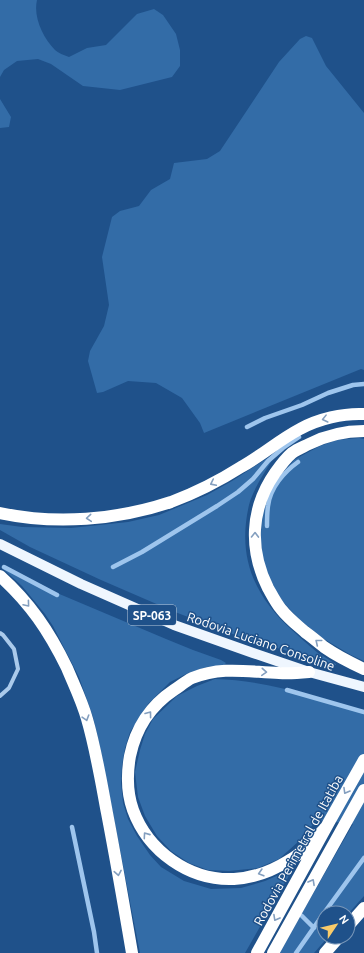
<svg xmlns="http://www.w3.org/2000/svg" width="364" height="953" viewBox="0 0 364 953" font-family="Ubuntu,sans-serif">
<rect width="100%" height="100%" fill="#1f518a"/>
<path fill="#336ca7" d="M0,0h37c-4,17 6,38 18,50 3,3 9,5 14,7l18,-9 19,-3 31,-31 17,-5 9,6 13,19 4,16v16l-8,11 -52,13 -37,-4 -32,-22 -13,-5 -21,2 -13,9 -4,7z
M306,36l6,2 14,28 38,47v257l-3,-1 -157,64 -4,-10 -18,-25 -26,-15 -28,-2 -25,11 -6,1 -9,-32 2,-10 14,-25 5,-21 -7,-48 10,-40 8,-6 19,-5 12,-16 19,-11 4,-16 33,-4 13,-8 59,-89 21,-23z
M0,99l11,18 -2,10 -9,1z
M359,438l5,1v222l-13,-6 -27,-16 -22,-17 -19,-20 -14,-22 -9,-31 2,-32 3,-15 7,-14 10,-14 12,-14 9,-5 17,-9 17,-6z
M271,457l1,2 -1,3c-7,11 -19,30 -22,43 -12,52 5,91 44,126 8,7 16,15 25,22 6,4 12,7 18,11v1l-90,-26 -71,-27 -74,-32 -71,-33 -30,-17v-6l22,3 49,1 57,-6 31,-7 48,-20 25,-14 34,-22z
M5,566l52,27 109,46 27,11 28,10 5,3 -2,2 -17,2 -19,6 -18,9 -22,22 -18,28 -5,16 -3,17 -1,18 2,20 5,16 9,17 13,19 11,12 23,14 27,8 30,-1 24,-7 25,-11 1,2 -46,81h-105l-41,-211 -6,-25 -14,-40 -26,-51 -8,-12 -23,-28 -19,-17v-1z
M215,679c51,1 100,18 149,32v185l-16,18v-1h-24v24h4l-14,16h-35l74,-129 -36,-4 -18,21 -20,18 -21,9 -29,3 -21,-1 -19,-7 -18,-12 -14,-15 -12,-20 -7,-19 -3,-25 5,-22 5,-16 8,-15 24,-23 20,-10z"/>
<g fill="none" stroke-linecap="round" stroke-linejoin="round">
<path stroke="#9ec5ed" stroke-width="4.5" d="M247,427l18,-9 37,-13 26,-12 25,-8 11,-1
M267,526c0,-7 0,-13 1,-20 2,-18 16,-34 30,-44
M4,567l53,28
M113,567l29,-15 75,-46 21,-14 15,-13 15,-18 15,-13 16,-11
M287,690l77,22
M72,827l22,105 3,21
M324,913l40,-55
M302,916l12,12
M296,953l28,-40"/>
<path stroke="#aacaeb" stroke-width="4" d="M0,633l3,2 11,14 4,20 -9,19 -9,8"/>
<path stroke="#eff6fe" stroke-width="10" d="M0,544l81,40 93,41 79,28 56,19 55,15"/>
<path stroke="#fff" stroke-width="12" d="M364,431c-20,0 -37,4 -55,13 -6,3 -12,5 -17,9 -6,5 -12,13 -17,20 -25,36 -26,77 -7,115 4,7 8,15 13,21 7,9 16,16 24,23 7,5 13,10 19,15 13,9 27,16 40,22
M0,513c56,12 117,7 171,-11 24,-9 48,-21 70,-35 20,-11 38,-27 59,-38 18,-10 43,-16 64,-15
M0,576c30,27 49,55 67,92 7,17 15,33 20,51 9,31 14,62 20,94 9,47 17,93 25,140
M309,672c-10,1 -20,2 -30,1 -31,-1 -57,-7 -87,5 -6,3 -12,8 -18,12 -24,16 -38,37 -44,66 -3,17 -3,37 3,54 15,41 56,71 101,69 18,-1 38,-8 54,-18 15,-8 27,-22 38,-34
M348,926l16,-18
M257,953l72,-131 35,-62
M273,953l91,-163
M325,953l14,-16"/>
</g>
<defs><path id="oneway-chevron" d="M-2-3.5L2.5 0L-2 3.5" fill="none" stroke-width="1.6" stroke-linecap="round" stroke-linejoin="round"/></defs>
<g stroke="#849fbf">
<use href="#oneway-chevron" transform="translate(325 419) rotate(166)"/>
<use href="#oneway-chevron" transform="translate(213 483) rotate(154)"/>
<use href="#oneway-chevron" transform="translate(89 518) rotate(175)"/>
<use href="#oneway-chevron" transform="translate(255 535) rotate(-89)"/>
<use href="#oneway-chevron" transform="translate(27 604) rotate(50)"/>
<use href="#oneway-chevron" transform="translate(318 642) rotate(-141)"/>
<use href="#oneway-chevron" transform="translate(264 672) rotate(4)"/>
<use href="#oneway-chevron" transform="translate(149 714) rotate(-53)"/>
<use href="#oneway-chevron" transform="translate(86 718) rotate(73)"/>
<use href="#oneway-chevron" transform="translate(346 791) rotate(120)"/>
<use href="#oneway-chevron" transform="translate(146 835) rotate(-125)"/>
<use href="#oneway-chevron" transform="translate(118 873) rotate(80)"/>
<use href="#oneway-chevron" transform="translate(261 873) rotate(164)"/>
<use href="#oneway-chevron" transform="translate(312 882) rotate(-61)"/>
<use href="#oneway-chevron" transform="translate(276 918) rotate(119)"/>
</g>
<g text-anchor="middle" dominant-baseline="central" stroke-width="3" stroke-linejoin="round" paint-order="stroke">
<rect fill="#1f518a" stroke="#bccbdc" stroke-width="1" x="128" y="605" width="48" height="20" rx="3"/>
<g font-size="12" font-weight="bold" fill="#fff">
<text x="152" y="615">SP-063</text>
</g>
<g font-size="13" fill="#fff" stroke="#1f518a">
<text transform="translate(261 641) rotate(19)">Rodovia Luciano Consoline</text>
<text transform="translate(298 850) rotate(-61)">Rodovia Perimetral de Itatiba</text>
</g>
</g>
<g transform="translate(336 925) rotate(55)"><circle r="19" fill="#1f518a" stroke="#7997b9"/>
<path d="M0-3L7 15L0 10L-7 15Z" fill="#f9cb6a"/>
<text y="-6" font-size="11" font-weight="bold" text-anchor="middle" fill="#ffffff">N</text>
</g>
</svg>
